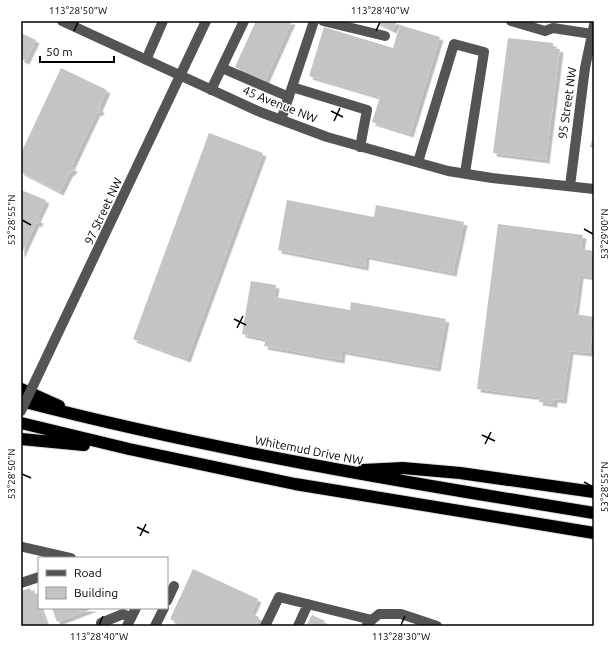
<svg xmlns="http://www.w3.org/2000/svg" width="615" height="647" viewBox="0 0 615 647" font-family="Ubuntu,sans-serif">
<defs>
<filter id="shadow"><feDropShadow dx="3.5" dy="3.5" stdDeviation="0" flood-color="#0004"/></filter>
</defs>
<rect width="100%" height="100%" fill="#fff"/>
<path fill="#c4c4c4" filter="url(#shadow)" d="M256,21h36l-27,60 -30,-14z
M374,21h23l-4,9z
M400,25l40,12 -30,97 -38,-12 8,-25 -71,-21 15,-49 69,21z
M21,33l15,7 -10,21 -5,-2z
M508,38l45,5v5l7,1 -14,111 -53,-7z
M61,68l46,22 -8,18 2,1 -2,4 -2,-1 -26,55 3,1 -3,5 -1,-1 -10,20 -39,-20v-19z
M209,133l54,20 -76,206 -54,-20z
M594,134v14l-4,-1z
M21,190l25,10 -9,19 3,1 -2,4 -2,-1 -15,32z
M287,200l87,17 2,-12 88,17 -11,51 -87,-17 -1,11 -87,-17z
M498,224l85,11 -2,14 13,2v26l-14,-2 -5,39 19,3 -4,36 -20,-2 -7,49 -9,-1v5l-15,-2 1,-5 -63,-8z
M251,281l25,4 -2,12 76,13 1,-8 95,17 -9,49 -95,-17 -1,9 -77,-14 2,-7 -24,-5z
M193,569l65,30 -7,15 8,3 -4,9h-71l-14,-7z
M30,588l1,3 3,-1 13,36h-26v-35z
M52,608h42l-37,14z
M312,615l13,6 -3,5h-16z"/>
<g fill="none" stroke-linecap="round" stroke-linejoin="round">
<g stroke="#dbdbdb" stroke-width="14">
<path id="highway" d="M21,389l38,17
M21,401c189,49 381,81 573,112
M21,423l108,26 166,35 299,49
M21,439l63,6
M363,470l40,-2 57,5 134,19"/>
</g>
<path stroke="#545454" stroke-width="10" d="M62,21l198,91 67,25 121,34 44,7 102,11
M323,21l62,15
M511,21l34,10 8,-3 39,6
M146,60l17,-39
M222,68l67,29
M292,87l75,23 -7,37
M211,90l33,-69
M281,120l33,-99
M418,162l36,-118 30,8 -19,121
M570,186l15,-118 9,-43
M49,352l157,-331
M23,547l48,11
M21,583l18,-6
M167,601l7,-15
M101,623l22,-9 8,4
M367,624l12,-10h22l36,12
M127,626l9,-18
M155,626l9,-18
M265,626l14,-29 93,23
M298,626l10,-22"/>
<use href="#highway" stroke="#000" stroke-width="12"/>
<path stroke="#545454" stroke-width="10" d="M21,411l28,-59"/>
</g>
<path fill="none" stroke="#000" stroke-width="1.5" d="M74,31l4,-9M376,31l4,-9M331,111l12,6M334,121l6,-13M22,220l9,5M584,229l9,5M234,319l12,6M237,328l6,-12M482,435l13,6M485,444l6,-12M22,474l9,4M584,482l9,5M137,527l12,6M140,536l6,-12M99,625l4,-9M401,625l4,-9"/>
<g text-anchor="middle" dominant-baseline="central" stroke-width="3" stroke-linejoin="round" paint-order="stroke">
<g font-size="12" fill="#000" stroke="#fff">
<text transform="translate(567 103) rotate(-82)">95 Street NW</text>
<text transform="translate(280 104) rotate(22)">45 Avenue NW</text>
<text transform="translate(103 211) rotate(-65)">97 Street NW</text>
<text transform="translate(309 450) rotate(11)">Whitemud Drive NW</text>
</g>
</g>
<rect width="615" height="647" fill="none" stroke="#ffffff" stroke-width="44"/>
<rect x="38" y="557" width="130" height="52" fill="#ffffff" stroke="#999999"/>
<rect x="46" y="570" width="20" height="6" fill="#545454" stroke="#999999"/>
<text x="74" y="577" font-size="12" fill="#000000">Road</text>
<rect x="46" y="587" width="20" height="12" fill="#c4c4c4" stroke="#999999"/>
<text x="74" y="597" font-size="12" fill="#000000">Building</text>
<path d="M40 56v6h74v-6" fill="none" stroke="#000000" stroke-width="2"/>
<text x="46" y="56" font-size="12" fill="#000000" stroke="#ffffff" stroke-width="3" paint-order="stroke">50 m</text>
<rect x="22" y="22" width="571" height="603" fill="none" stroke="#000" stroke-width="1.5"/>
<g font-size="10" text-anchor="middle" fill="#000">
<text x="78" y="14">113°28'50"W</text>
<text x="380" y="14">113°28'40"W</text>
<text transform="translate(11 220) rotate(-90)" y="4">53°28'55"N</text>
<text transform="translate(604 234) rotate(-90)" y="4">53°29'00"N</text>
<text transform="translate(11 474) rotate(-90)" y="4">53°28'50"N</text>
<text transform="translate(604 487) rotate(-90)" y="4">53°28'55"N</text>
<text x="99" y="640">113°28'40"W</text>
<text x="401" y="640">113°28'30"W</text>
</g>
</svg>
